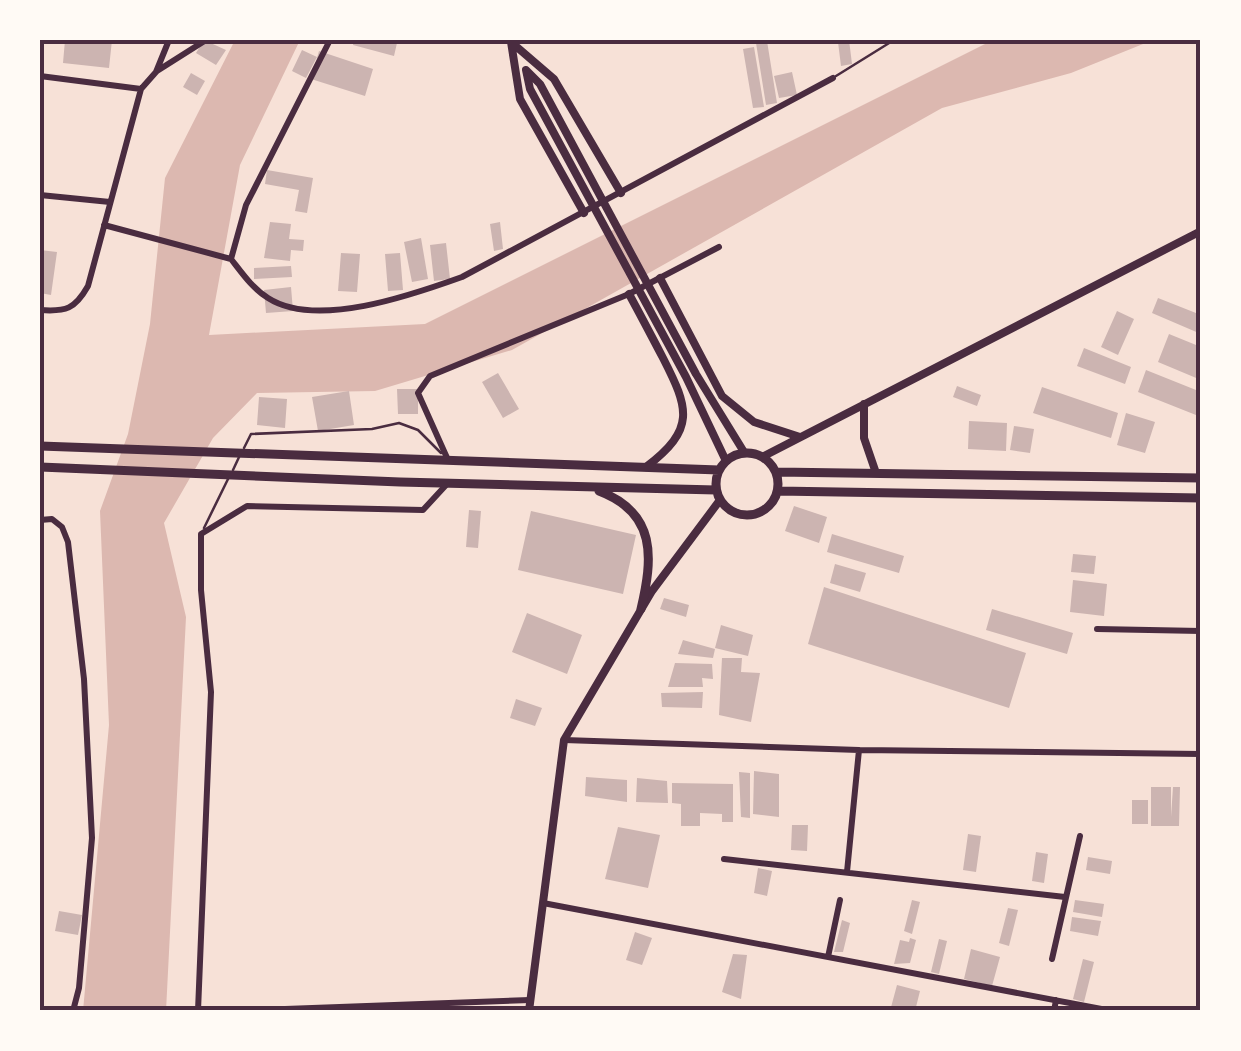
<svg xmlns="http://www.w3.org/2000/svg" width="1241" height="1051" viewBox="0 0 1241 1051" font-family="'Source Sans 3',sans-serif">
<rect width="100%" height="100%" fill="#f7e1d7"/>
<path fill="#dcb8b0" d="M235,40h65l-60,125 -31,170 216,-11 568,-284h160l-82,33 -129,35 -430,242 -137,41 -118,2 -44,45 -49,85 22,94 -20,394h-83l26,-286 -9,-214 28,-77 22,-110 15,-146z"/>
<path fill="#ccb4b1" d="M65,40h47l-3,28 -46,-5z
M204,40l22,10 -10,15 -20,-12z
M354,40h32l11,3 -3,13 -41,-11z
M849,40l3,24 -11,2 -3,-24z
M767,41l10,62 -11,2 -10,-62z
M754,47l10,60 -11,1 -10,-59z
M302,50l15,7 -11,21 -14,-7z
M319,51l54,18 -8,27 -54,-17z
M792,72l5,23 -18,3 -5,-22z
M191,73l14,8 -8,14 -14,-8z
M267,170l46,8 -6,35 -12,-2 4,-21 -34,-6z
M270,222l21,2 -2,15 15,1 -1,11 -12,-1 -1,11 -26,-3z
M500,222l3,27 -9,2 -4,-27z
M421,238l7,41 -16,3 -8,-40z
M446,243l4,36 -16,2 -4,-36z
M40,250l17,2 -6,43 -11,-2z
M341,253l19,1 -3,38 -19,-1z
M400,253l3,37 -15,1 -3,-37z
M291,266l1,11 -38,2v-11z
M291,287l2,24 -27,2 -2,-23z
M1158,298l43,17v19l-49,-21z
M1117,311l17,8 -16,36 -17,-8z
M1169,334l32,13v33l-43,-18z
M1084,348l47,19 -6,17 -48,-18z
M1146,370l55,22v25l-63,-25z
M498,373l21,36 -16,9 -21,-36z
M957,386l24,9 -4,11 -24,-9z
M1042,387l76,26 -7,25 -78,-25z
M397,389h21v25h-20z
M349,391l5,34 -36,6 -6,-34z
M259,397l28,2 -2,29 -28,-3z
M1126,413l29,9 -10,31 -28,-8z
M969,421l38,2 -1,28 -38,-2z
M1014,426l20,3 -4,24 -20,-3z
M794,506l33,11 -8,26 -34,-12z
M469,510l12,1 -3,37 -12,-1z
M531,511l105,24 -13,59 -105,-24z
M832,534l72,22 -5,17 -72,-21z
M1073,554l23,2 -2,18 -23,-2z
M835,564l31,9 -6,19 -30,-9z
M1073,580l34,4 -3,32 -34,-4z
M824,587l202,66 -17,55 -201,-64z
M664,598l25,7 -3,12 -26,-8z
M992,609l81,24 -6,21 -81,-24z
M527,613l55,22 -15,39 -55,-22z
M721,625l32,10 -5,21 -33,-8z
M683,640l32,9 -2,9 -35,-4z
M722,658h20l-1,14 19,1 -9,49 -32,-7z
M675,663l37,1 1,15 -11,-1 1,9h-35z
M703,692l-1,16 -40,-1 -1,-14z
M516,699l26,9 -7,18 -25,-8z
M754,771l25,3v43l-26,-3z
M739,772l11,1v45l-9,-1z
M586,777l41,3v22l-42,-6z
M637,778l30,3 1,22 -32,-1z
M672,783l61,1v38h-11v-8l-22,-1v13h-19v-22l-9,-1z
M1151,787h20v30l2,-30h7l-1,39h-28z
M1132,800h16v24h-16z
M792,825h16l-1,26 -16,-1z
M618,827l42,8 -12,53 -43,-9z
M968,834l13,2 -5,36 -13,-2z
M1036,852l12,2 -4,29 -12,-2z
M1088,857l24,4 -2,13 -24,-4z
M758,868l14,3 -5,25 -13,-3z
M912,900l8,2 -8,32 -8,-3z
M1075,900l29,4 -2,13 -29,-5z
M1008,908l10,2 -9,36 -10,-3z
M59,911l23,4 -4,20 -23,-4z
M1072,917l29,4 -3,15 -28,-5z
M842,920l8,3 -7,29h-9z
M635,932l17,6 -10,27 -16,-5z
M910,938l6,2 -6,23 -16,1 6,-24 9,2z
M939,939l8,2 -8,33 -8,-2z
M971,949l29,8 -8,29 -28,-7z
M733,954l14,1 -6,44 -19,-7z
M1083,959l11,3 -10,40 -11,-3z
M897,985l23,6 -5,20h-25z"/>
<g fill="none" stroke-linecap="round" stroke-linejoin="round">
<path stroke="#4a2c40" stroke-width="2.5" d="M836,76l58,-36
M244,448l7,-14 121,-5 27,-6 19,7 23,23
M233,470l7,-15
M204,528l25,-51"/>
<path stroke="#4a2c40" stroke-width="6" d="M330,40l-84,165 -15,54c11,14 21,29 37,39 48,31 144,-3 194,-21l371,-199
M157,71l49,-31
M40,76l101,13
M40,195l70,7
M104,225l127,34
M40,310c26,2 35,-1 48,-24l53,-197 15,-17 13,-32
M448,460l-30,-67 12,-17 199,-82 90,-47
M40,520l12,-1 10,8 6,15 16,137 8,159 -13,150 -6,23
M1097,629l104,2
M564,740l295,10 342,4
M724,859l341,38
M847,872l12,-122
M543,903l569,108
M828,957l12,-57
M1052,959l28,-123
M285,1009l245,-9
M198,1011l13,-319 -10,-102v-56l46,-28 176,4 24,-26
M1054,1011l2,-11"/>
<path stroke="#4a2c40" stroke-width="8" d="M511,42l43,37 67,114
M511,42l9,57 64,114
M660,278l62,118 32,26 46,15
M629,294c12,22 23,43 34,64 26,51 33,71 -17,109
M864,404v34l12,35
M764,456l437,-225
M726,461l-40,-84 -156,-288 -4,-19 14,14 156,290 48,78
M529,1011l35,-271 88,-149 68,-91"/>
<path stroke="#4a2c40" stroke-width="9" d="M40,446l679,24
M716 484a31 31 0 1 1 62 0a31 31 0 1 1-62 0Z
M40,467l360,15 316,8
M777,472l424,6
M599,491c58,22 54,67 42,118
M778,491l423,7"/>
</g>
<rect width="1241" height="1051" fill="none" stroke="#fffaf5" stroke-width="85"/>
<rect x="42" y="42" width="1156" height="966" fill="none" stroke="#4a2c40" stroke-width="4"/>
</svg>
